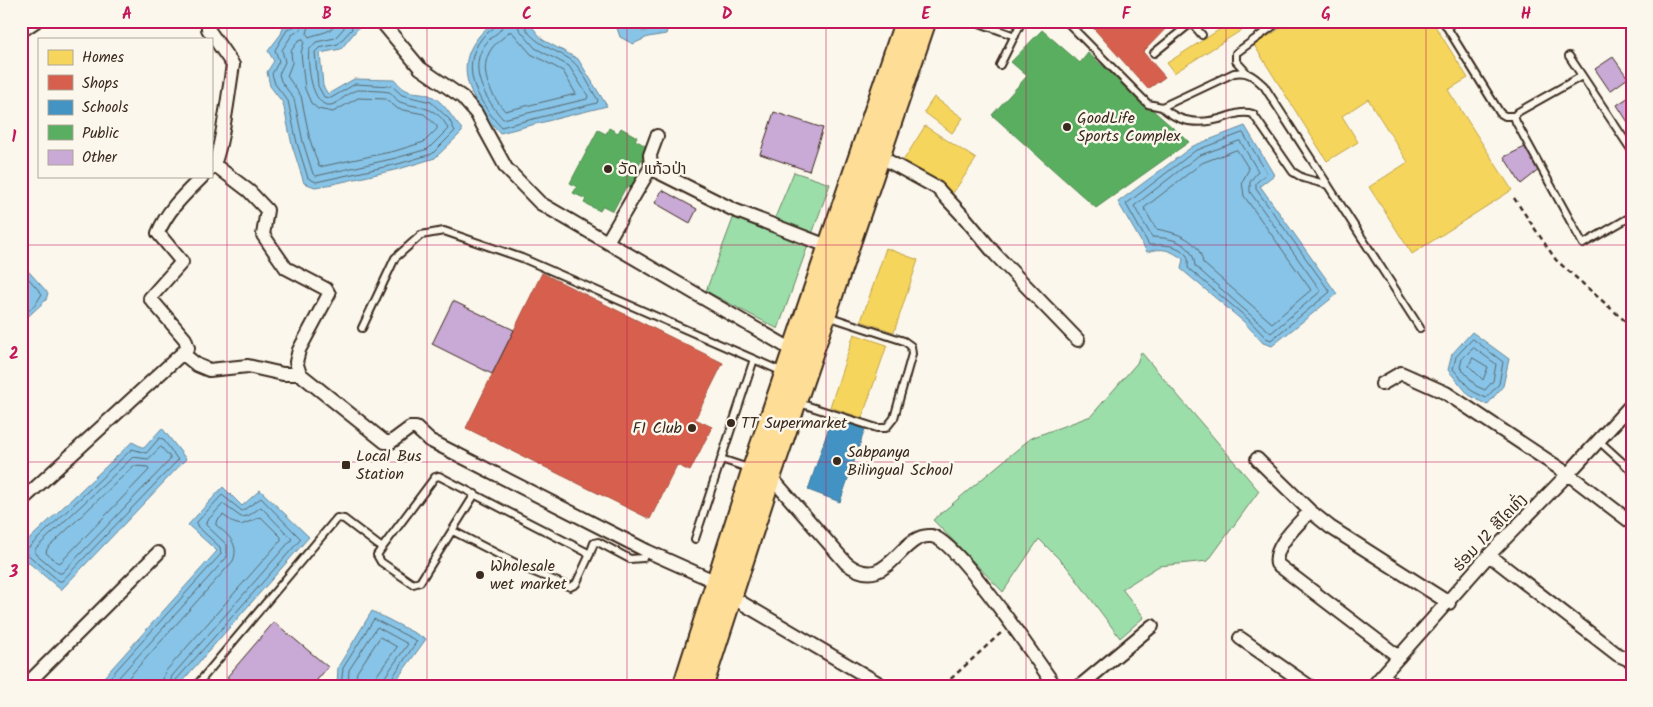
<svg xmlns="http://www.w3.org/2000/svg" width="1653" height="707" viewBox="0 0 1653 707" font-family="Kalam,'Noto Sans Lao',sans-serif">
<rect width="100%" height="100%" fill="#fbf7ec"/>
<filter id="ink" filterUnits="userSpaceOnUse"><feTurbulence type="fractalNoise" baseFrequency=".02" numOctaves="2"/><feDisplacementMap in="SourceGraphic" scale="10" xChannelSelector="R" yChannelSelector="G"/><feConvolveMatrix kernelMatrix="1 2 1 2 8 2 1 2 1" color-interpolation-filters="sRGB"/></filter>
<g filter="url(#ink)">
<path fill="#9bdea9" stroke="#6b8464" d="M794,172l36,12 -52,145 -72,-38 28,-75 35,16z
M1141,352l118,139 -51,70 -49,5 -37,23 22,28 -24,21 -53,-71 -28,-28 -36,53 -70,-72 98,-82 60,-22 46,-53z"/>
<path fill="#87c4e7" stroke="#698697" d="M306,21h47l6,6 -18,22 -21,4 3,33 5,8 26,-15 41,1c15,19 22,8 38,17 13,7 19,22 29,32v3l-27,26 -36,11 -66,15 -18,3 -11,-4 -12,-38 -9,-42 -13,-17 -3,-14 7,-11 -6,-10 13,-17 3,-9z
M495,21l34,2 14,17 35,19 29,47 -107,27c-34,-38 -53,-75 -5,-112z
M627,21h10l1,7 5,4 7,-3 5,-8 14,2 -3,11 -18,3 -15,7 -13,-7 -4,-12z
M1245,126l29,49 -14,11 77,108 -65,52 -9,-3 -19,-21 -63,-53 2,-10c-13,-9 -20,-12 -36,-7l-29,-50 75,-56z
M21,263l27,30 -2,7 -25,23z
M1472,332l37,27 -6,27 -16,19 -18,-10 -21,-25 4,-16z
M162,428l24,31 -125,131 -40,-34v-9l111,-105 12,6z
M223,487l19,19 18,-16 49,47 -131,149h-82l121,-135 -29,-26z
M372,611l54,28 -34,47h-55l1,-19z"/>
<path fill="#f6d55c" stroke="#bea249" d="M1233,21h23l-82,52 -7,-10z
M1292,21h140l36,57 -20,12 64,100 -100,64 -43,-67 39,-25 -40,-63 -26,17 16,26 -31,19 -73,-116z
M934,97l29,21 -11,15 -28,-21z
M925,126l51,33 -23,34 -50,-32z
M886,248l32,12 -24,72 -33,-11z
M854,334l33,11 -25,73 -32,-11z"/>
<path fill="#d6604d" stroke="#a8503f" d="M1087,21h86l-30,31 22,25 -17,12z
M542,273l181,90 -28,56 17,8 -22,44 -13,-6 -27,54 -184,-91z"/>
<path fill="#4393c3" stroke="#417492" d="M832,418l33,11 -25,73 -32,-12z"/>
<path fill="#5aae61" stroke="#51864d" d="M1042,30l38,33 8,-10 101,89 -93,66 -104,-93 35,-39 -16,-14z
M609,128l9,5 3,-5 16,9 -2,3 13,7 -11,21 4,2 -10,19 -5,-2 -13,24 -10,-5 -3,5 -16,-8 2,-4 -13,-6 4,-6 -7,-4 28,-53 8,4z"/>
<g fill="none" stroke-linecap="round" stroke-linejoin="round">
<path stroke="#59686e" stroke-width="1" d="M296,21l-1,5 -8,4 -12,20 4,11 -7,13 3,10 13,17 9,42 11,35 8,4 82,-18 34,-10 23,-23 -6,-12 -18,-17 -29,-7 -10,-9 -37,-2 -24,14 -7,-1 -6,-11 -3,-34 4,-4 19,-4 14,-15 -2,-8
M302,21l-1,8 -9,6 -10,15 3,12 -6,12 2,7 13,18 9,43 10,32 3,2 80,-18 32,-9 20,-20c-10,-24 -29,-20 -48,-27 -5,-2 -7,-9 -11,-10 -4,-1 -26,-2 -31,-2 -10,1 -18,13 -27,15 -20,3 -24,-43 -22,-55l7,-8 19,-4 9,-10v-7
M310,21l-3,13 2,3c9,-4 26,-4 28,-16
M497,21c-1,9 -10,10 -15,17 -24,30 -3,65 19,89l96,-24 1,-3c-8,-12 -16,-32 -27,-40 -14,-10 -45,-18 -47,-39
M503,21c0,12 -10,13 -16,21 -21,25 -2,57 16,77l84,-20 1,-3 -19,-30 -34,-18 -16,-19 -2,-8
M509,32h3l19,22 32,17 13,23 -71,17c-15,-17 -28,-42 -13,-63 4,-6 12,-10 17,-16z
M303,39l1,3 -3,11 4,36 6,14 7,6 15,3 25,-14 28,1 12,10 26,5 13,12v3l-13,13 -29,9 -76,16 -9,-27 -9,-44 -14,-20 5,-13 -1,-12 7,-10z
M1243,133l24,40 -11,10v6l74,103 -59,48 -5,-2 -19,-20 -59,-50c0,-3 1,-9 -1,-12 -9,-13 -26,-11 -38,-11l-23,-41 69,-53z
M1240,141l18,30 -8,11v10l71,99 -50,42 -76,-67c-2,-24 -23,-28 -43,-29l-18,-31 64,-50z
M1237,150l12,19 -7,13 2,14 67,94 -39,33 -69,-60c-4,-24 -25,-30 -47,-34l-12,-21 58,-45z
M21,270l21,24 -7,11 -14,12
M1473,339l30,23 -4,22 -13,14 -14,-7 -19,-22 3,-12z
M1474,348l22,16 -3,17 -8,9 -9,-4 -16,-19 2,-8z
M1473,358l15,9 -5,13 -14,-14z
M160,438l3,1 15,21 -116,121h-3l-33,-28v-3l106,-101 14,4z
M161,447l9,10v3l-108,113h-3l-24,-20v-4l98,-92 15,2z
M134,466l14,1 1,3 -88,92 -3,1 -12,-10 1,-4z
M102,686l119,-132 -1,-7 -23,-21v-4l25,-27 20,16 19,-13 40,41 -125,141 -1,6
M111,686l116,-129v-12l-21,-20v-3l17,-18 18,13 7,-1 13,-9 31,32 -120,137 -3,10
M121,686l112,-125c7,-17 -5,-26 -17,-36v-3l7,-7 11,8 7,2 20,-8 20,20v3l-116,132 -4,14
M341,686l2,-18 31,-49 43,22 -27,40 -1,5
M348,686l1,-16 28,-43 31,17 -24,34 -2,8
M355,686l2,-14 23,-35 17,10 -20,28 -2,11"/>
</g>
<path fill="#c9a9d5" stroke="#3b2a1e" d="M1613,57l15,21 -18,13 -15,-22z
M1632,95v32h-1l-14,-22z
M774,112l49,16 -14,43 -49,-17z
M1525,147l15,22 -19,15 -17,-27z
M662,190l35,19 -7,14 -35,-20z
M453,301l61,29 -22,44 -60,-30z
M274,622l54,45 -16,19h-74l-11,-9z"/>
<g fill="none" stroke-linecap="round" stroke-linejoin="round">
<g stroke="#3b2a1e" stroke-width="10">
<path id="service" d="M974,21l41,15
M1066,21l82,83 14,3 72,-34c15,-2 19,3 30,13l156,242
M1190,21l12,14
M1443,21l57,92 5,3h9
M1154,53l37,-30
M1569,56l63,95
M1000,65l22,-44
M1246,72l-10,-11v-8l44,-32
M1582,76l-64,36 -4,4 2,6 67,122 49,-28
M1162,107c18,17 40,18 64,10 9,-3 17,-6 27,-3l40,58 10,6 25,7
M362,328l33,-70 26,-23 23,-4 78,27 261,114
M799,403l78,25h9l8,-10 18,-64 -1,-8 -7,-5 -77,-25
M1599,441l33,30
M721,459l30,10
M453,531l76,39 41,17 6,-3 14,-30
M695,539l59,-180
M382,548l-5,7 4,7 32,22 7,-2 55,-88
M196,686l141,-168 7,1 38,29 53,-71 4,-1 151,78 4,-11 4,-1 32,17 13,-1 4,-7"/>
</g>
<g stroke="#3b2a1e" stroke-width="16">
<path id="minor" d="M208,21v8l25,36c-3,17 -12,95 -22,104
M381,21l39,47 42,29 14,16 30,55 34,35 254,148
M21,31l15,-10
M657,136l-7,19 1,12 7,5 76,38 96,37
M879,156l58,32 28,30 31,37 82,85
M215,165l34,26 18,19 -4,25 23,33 40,21 3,5 -30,56 -3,12 4,12 85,68h6l19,-14h6l13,12 218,111 76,34
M607,242l44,-75
M182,353l15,12 12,5 39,-4 35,8h17
M1382,384l19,-11 45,20 122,81 64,49
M1257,459l53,52 20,16 119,76
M770,476l76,87c42,33 53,-30 85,-27 25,2 106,125 124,150
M21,501l167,-153 -3,-9 -35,-41 32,-36 -24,-29c10,-24 27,-39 45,-57
M1310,511c-12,14 -37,35 -33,53l122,93
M1489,555l129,100 14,6
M730,596l153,90
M1240,638l69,48
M1383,675l13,11
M25,686l133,-133
M1080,686l72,-60
M1373,686l116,-131 79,-81 64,-70"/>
</g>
<g stroke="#3b2a1e" stroke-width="25">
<path id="trunk" d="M684,686l69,-216 153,-449
M702,686l68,-210 155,-455"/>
</g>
<path stroke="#3b2a1e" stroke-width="2.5" stroke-dasharray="5 4" stroke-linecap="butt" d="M1514,198l42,62 76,67
M944,685l58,-53"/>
<use href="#service" stroke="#fbf7ec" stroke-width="6"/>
<use href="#minor" stroke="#fbf7ec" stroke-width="12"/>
<use href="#trunk" stroke="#fedd96" stroke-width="21"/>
</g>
</g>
<path fill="none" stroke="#c2185b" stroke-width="1" stroke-opacity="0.55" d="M227,21v665M427,21v665M627,21v665M826,21v665M1026,21v665M1226,21v665M1426,21v665M21,245h1611M21,462h1611"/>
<g fill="#3b2a1e" stroke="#fbf7ec" stroke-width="2">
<circle cx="1067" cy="127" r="5"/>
<circle cx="608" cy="169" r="5"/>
<circle cx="731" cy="423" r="5"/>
<circle cx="692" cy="428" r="5"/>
<circle cx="837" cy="461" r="5"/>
<rect x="341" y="460" width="10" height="10" rx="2.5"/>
<circle cx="480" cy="575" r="5"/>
</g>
<g text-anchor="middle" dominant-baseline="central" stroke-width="5" stroke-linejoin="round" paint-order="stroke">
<g font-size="16" fill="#3b2a1e" stroke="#fbf7ec" text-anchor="start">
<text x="1077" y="118">GoodLife<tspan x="1077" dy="18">Sports Complex</tspan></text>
<text x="618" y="169">ວັດ ແກ້ວປ່າ</text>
<text x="741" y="423">TT Supermarket</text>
<text x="682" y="428" text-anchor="end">F1 Club</text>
<text x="847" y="452">Sabpanya<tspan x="847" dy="18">Bilingual School</tspan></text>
<text x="356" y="456">Local Bus<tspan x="356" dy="18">Station</tspan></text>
<text x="490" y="566">Wholesale<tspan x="490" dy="18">wet market</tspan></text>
</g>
<g font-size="16" fill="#3b2a1e" stroke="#fbf7ec">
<text transform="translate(1490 533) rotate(-47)">ຮ່ອມ 12 ສີໄຄທົ່ງ</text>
</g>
</g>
<rect width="1653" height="707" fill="none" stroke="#fbf7ec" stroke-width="55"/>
<rect x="38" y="38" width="175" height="140" fill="#fbf7ec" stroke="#aea59a"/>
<rect x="48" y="50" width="25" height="15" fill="#f6d55c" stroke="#aea59a"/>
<text x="82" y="62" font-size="15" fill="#3b2a1e">Homes</text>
<rect x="48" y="75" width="25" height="15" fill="#d6604d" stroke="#aea59a"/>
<text x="82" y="88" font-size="15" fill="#3b2a1e">Shops</text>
<rect x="48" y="100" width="25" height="15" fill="#4393c3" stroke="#aea59a"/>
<text x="82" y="112" font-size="15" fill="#3b2a1e">Schools</text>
<rect x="48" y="125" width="25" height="15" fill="#5aae61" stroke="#aea59a"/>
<text x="82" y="138" font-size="15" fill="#3b2a1e">Public</text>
<rect x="48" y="150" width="25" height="15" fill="#c9a9d5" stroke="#aea59a"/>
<text x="82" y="162" font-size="15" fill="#3b2a1e">Other</text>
<rect x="28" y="28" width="1598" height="652" fill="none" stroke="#c2185b" stroke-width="2"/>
<g font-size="16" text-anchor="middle" font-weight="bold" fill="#c2185b">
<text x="127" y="19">A</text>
<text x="327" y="19">B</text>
<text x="527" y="19">C</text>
<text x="727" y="19">D</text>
<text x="926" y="19">E</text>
<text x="1126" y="19">F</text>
<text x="1326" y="19">G</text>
<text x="1526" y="19">H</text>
<text x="14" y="142">1</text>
<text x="14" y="359">2</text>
<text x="14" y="577">3</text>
</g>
</svg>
